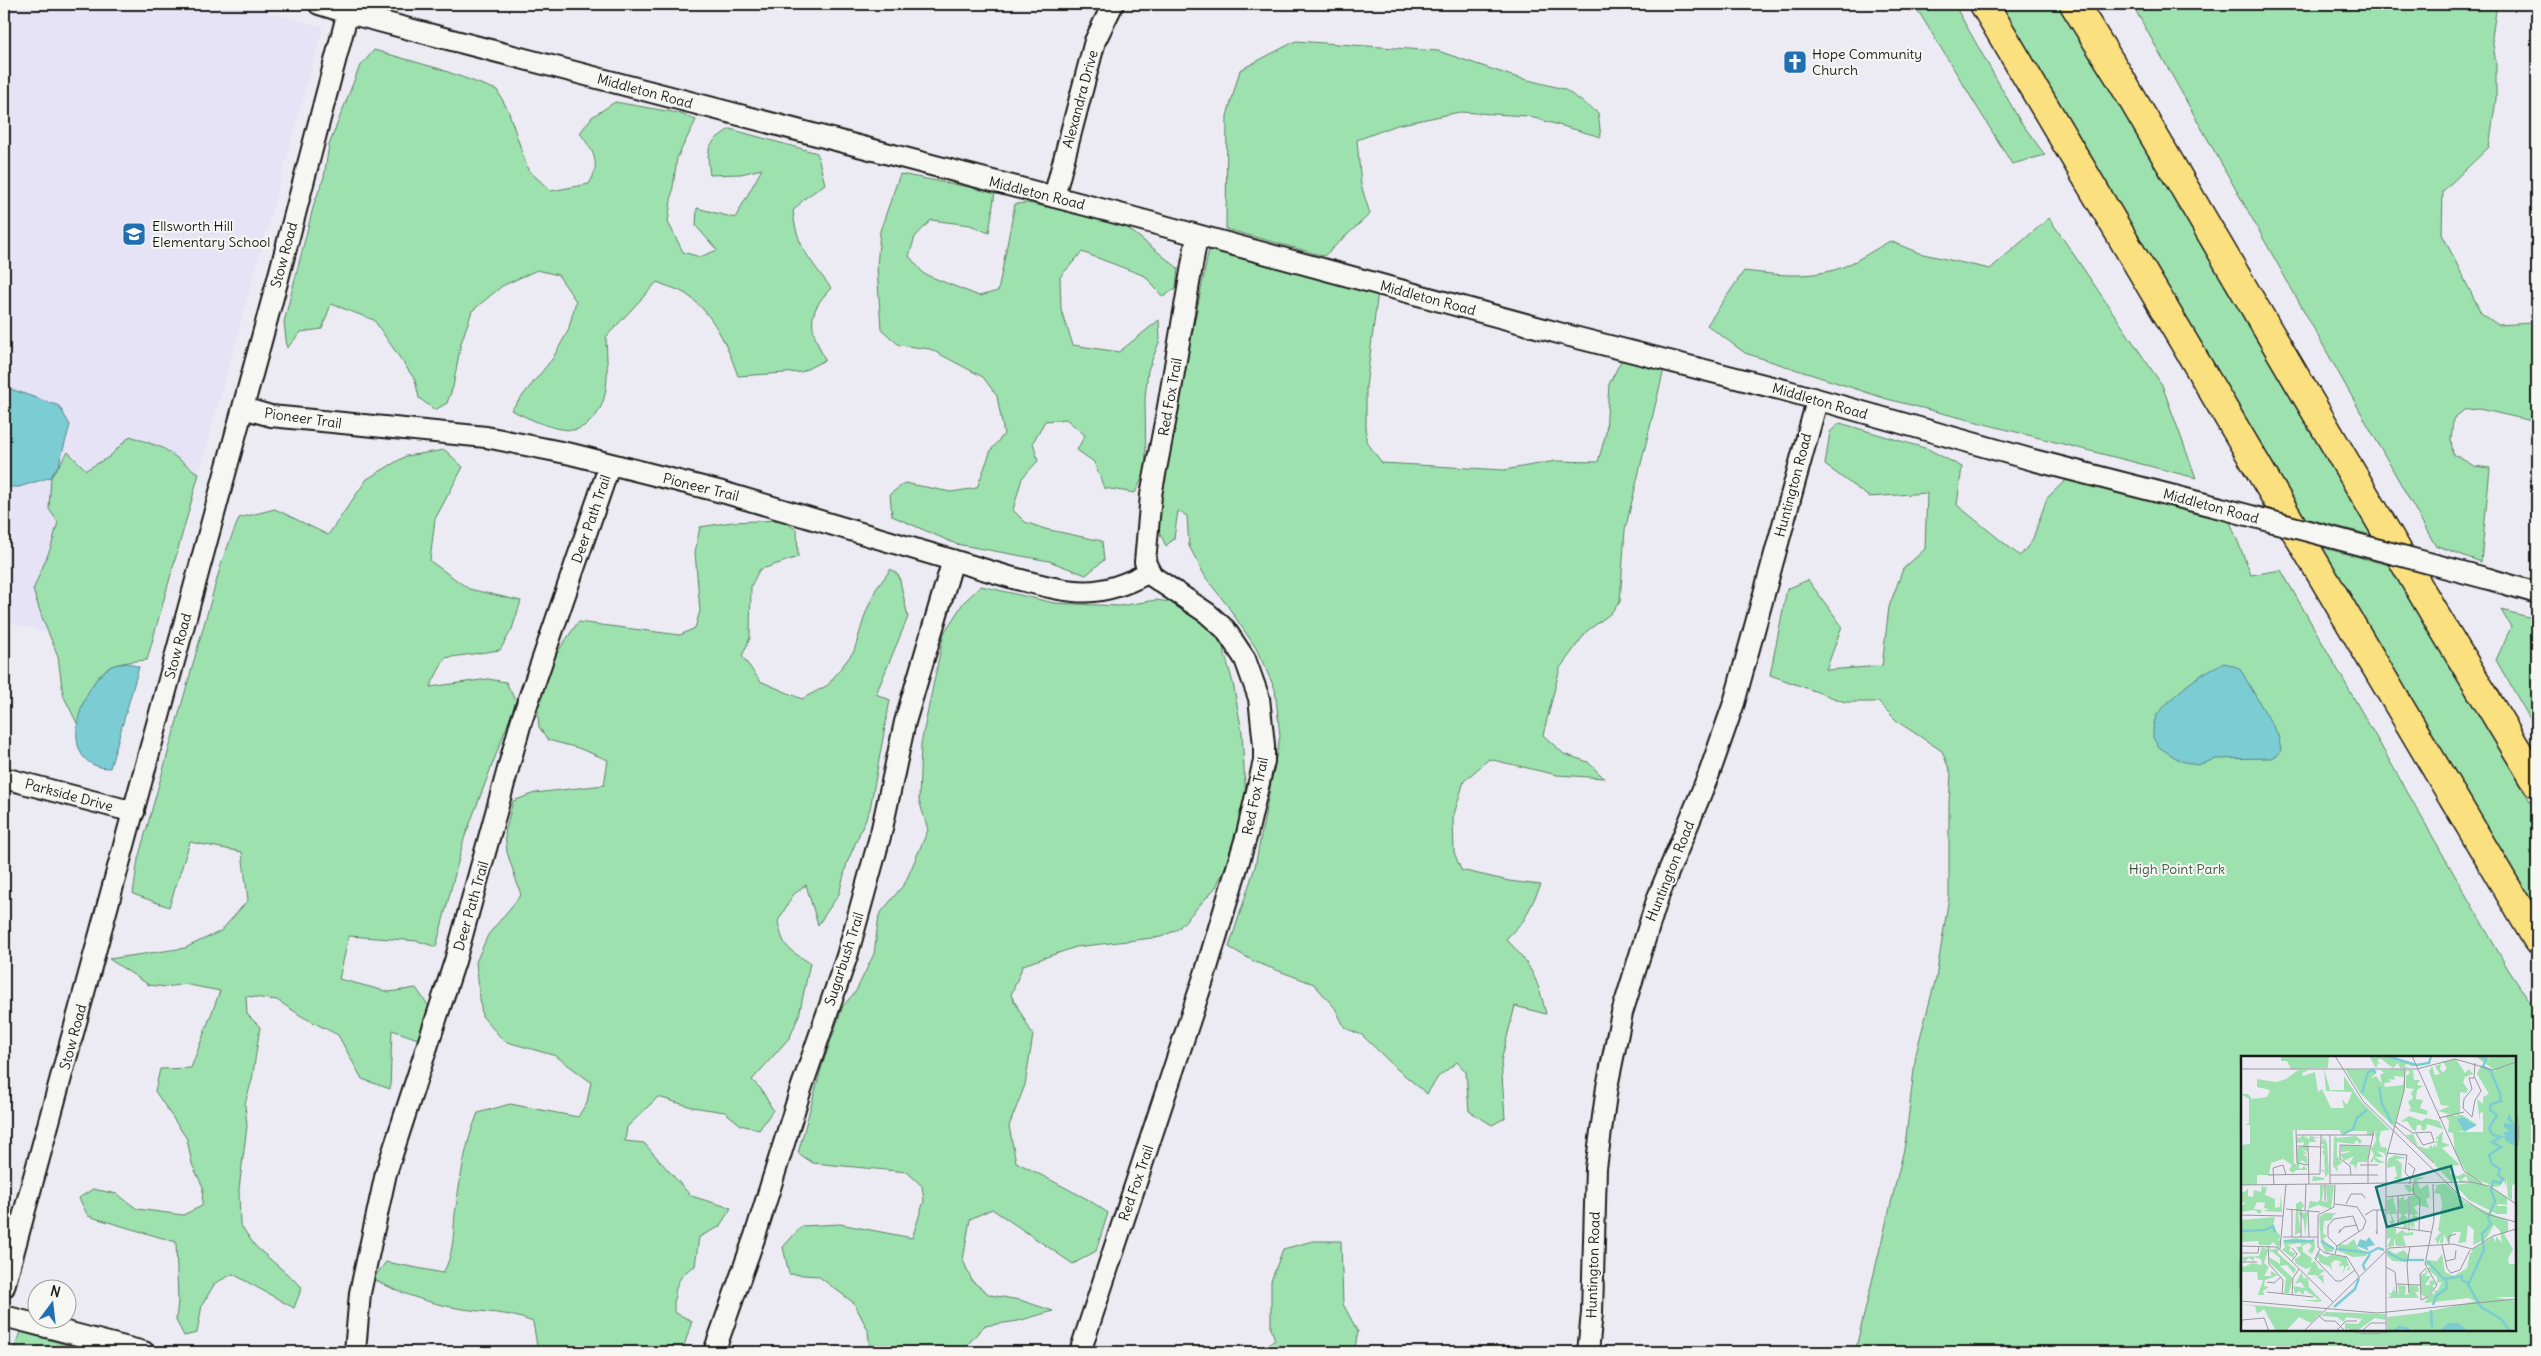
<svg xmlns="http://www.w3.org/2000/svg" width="2541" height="1356" viewBox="0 0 2541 1356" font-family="Delius,sans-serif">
<rect width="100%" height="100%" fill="#ecebf4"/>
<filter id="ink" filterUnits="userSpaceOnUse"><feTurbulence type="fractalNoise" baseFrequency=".02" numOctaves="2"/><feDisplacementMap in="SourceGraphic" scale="10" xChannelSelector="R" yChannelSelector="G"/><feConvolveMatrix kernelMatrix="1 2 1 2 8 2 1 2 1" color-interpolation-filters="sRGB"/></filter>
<g filter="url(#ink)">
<path fill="#e5e3f5" d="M4,4h233l86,23 -176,633 -143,-39z"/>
<path fill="#9de2ae" stroke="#5c7f65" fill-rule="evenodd" d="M1914,4h40l66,117 25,34 -33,9z
M1999,4h61l315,532 -71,-18z
M2132,4h365l-5,33 4,28v34l-7,48 -46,44 -1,43 39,79 17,12 34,-2 5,4v95l-58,-13 -15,1 -11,9 -2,21 2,14 21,12 16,2 -9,94 -46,-17z
M1296,41l142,10 74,25 52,13 34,24 3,24 -74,-21 -67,-4 -63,13 -40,15 4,45 9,29 -46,42 -98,-27 1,-113 13,-46z
M374,50l66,19 57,21 11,20 20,60 23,21 38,-7c13,-21 4,-33 -9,-51l12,-16 23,-15 63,11 18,7 -19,38 -9,64 15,30 17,5 17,-7 -21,-24 1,-18 38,10 27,-49 -21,5 -31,1c-4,-27 -3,-32 20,-46l87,24 8,31 -21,15 -11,12c3,35 18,50 38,77 -26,27 -21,40 -6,72l-24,12 -63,4c-11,-31 -24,-62 -52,-82 -8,-5 -20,-8 -29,-12l-51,55c1,30 7,72 -22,89 -4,2 -7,4 -11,4 -22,0 -43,-11 -62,-20l42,-52 15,-27 8,-30 -18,-26 -21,-5 -35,16 -30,25 -11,32 -8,44 -6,16 -12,7 -16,-12 -4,-18 -41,-60 -43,-16 -9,25 -21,3 -14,16 -3,-26 30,-118 10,-27 5,-32 30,-77z
M900,174l95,18 -6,41 -19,-8 -39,-5 -16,17 -6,19 15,18 55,22 19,-5 17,-87 12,-1 93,19 58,46 -2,20 -13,9 -18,-21 -63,-24 -22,25 1,33 12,35 46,7 40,-32 1,20 -12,30 -3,28 1,72 -11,23 -31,-5 -10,-26 -17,-12 8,-15 -19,-16 -21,2 -12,21 5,19 -16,17 -9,32 12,12 20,7 57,12 2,19 -18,15 -37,-14 -93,-17 -64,-28 -2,-22 15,-11 46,9 26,-4 14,-38 13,-16 -7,-38 -14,-19 -53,-28 -31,-4 -18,-16 -4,-62 3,-36z
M2049,218l113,167 34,93 -309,-79 -142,-46 -38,-28 37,-54c33,4 68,8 99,-4 17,-7 32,-18 47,-26l29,12 71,16z
M1209,249l169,42 -12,96v54l16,22 122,7 52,-9 42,1 8,-29 3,-49 13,-25 42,10 -39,161 -5,72 -10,12 -23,17 -27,37 -17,67 21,19 24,8 16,16 -47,-3 -68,-16 -25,22 -11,37 1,34 7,18 48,11 32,4 -17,35 -18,19c25,25 32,41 40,75l-31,-8 -14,55 4,57 -13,7 -23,-14 -3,-39 -9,-10 -19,15 -11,17 -30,-25 -35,-34 -17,-7 -10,-20 -21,-24 -59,-22 -26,-15 26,-80 25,-131 -5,-47 -19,-41 -29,-43 -21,-27 -17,-32 -2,-30 -9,-5 -4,27 -8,8 -8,-17v-23z
M1840,423l88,26 34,18 -5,38 63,51 12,-15 15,-43 21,-20 161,41 22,56 30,-5 227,399 29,44v339h-682l50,-207 11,-92 20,-75 13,-81v-95l2,-28 -9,-23 -44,-29 -20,-20h-33l-75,-27 17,-86 21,-9 34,46 -16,44 56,-4 7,-59 14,-38 22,-20 2,-56 -58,4 -44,-32 5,-33zM2242,1057h273v273h-273z
M130,436l33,12 36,26 -52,186c-11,1 -24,2 -35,6 -18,8 -32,40 -34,59l-15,-30 -5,-39 -15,-36 -10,-30 18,-43 7,-25 -9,-13 2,-32 17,-25 18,18 23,-13z
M445,450l18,17 -28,52 -5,42 39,28 52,12 -9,28 -12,21 -55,8 -15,29 58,-8 18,3 10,20 -52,137 -28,108 -18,-6 -69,-5 -10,43 50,13 27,-4 14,20 -9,32 -29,-10 -2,59 -28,-10 -24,-44 -35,-18 -26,-17 -31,-4 1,18 13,13 -8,53 -7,24 2,22 -8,63 1,35 15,22 47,41 -8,21 -61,-34 -18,9 -13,22 -5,28 -13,3 -8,-16 2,-19 -2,-59 -88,-26 -9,-18 14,-9 24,5 20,15 46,6 19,-9 1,-19 -11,-23 -5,-25 -32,-48 5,-22 31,-1 29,-77 -36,-7 -18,3 -17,-2 -40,-26 76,-11 36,-17 27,-31 -6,-48 -52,-10 -21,65 -36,-13 5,-35 84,-298 17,-43 36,-9 53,26 39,-56 39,-23z
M782,520l15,10 1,27 -39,13 -8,16 -1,52 -8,18 18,25 42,18 26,-14 26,-34 12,-39 10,-23 15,-20 8,7 9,41 -32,77 14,6 -20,109 -23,54 -8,31 -21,31 -12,-40 -13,10 -15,26c5,27 10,28 32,42l-11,52 -9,22 -38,43 9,9 12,21 -14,20 -18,-5 -16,-13 -33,-5 -34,-10 -31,30 -2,14 19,2 47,53 40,12 -12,19 -20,10 -4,29c-20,10 -21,26 -21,46l18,9 -10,31h-144l-5,-30c-27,-11 -48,-9 -76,-14 -29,-5 -58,-15 -84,-29l13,-17 57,11c11,-19 10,-38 12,-59 5,-34 10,-71 23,-101l32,-9 68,13 9,-15 4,-20 -35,-26 -52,-15 -22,-25 -6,-54 12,-27 33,-40 -14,-43 -2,-19 8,-32 22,-8 69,-8 4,-25 -30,-12 -30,-8 -9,-13 -2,-25 5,-27 36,-53 102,13 15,-7 5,-17 -5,-59 5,-25 32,-5z
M2320,547l72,19 145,247v98z
M981,586l73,17 66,3 36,-6 21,3 43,34 13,46 9,49 4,72 -17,55 -13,28 -38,42 -17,8 -85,10 -53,18 -12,30 22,40 -8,50 -16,41 7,36 73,38 19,13 -12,38 -23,13 -81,-55 -22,10 -7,41 9,21 18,14 30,5 33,11 -35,10 -34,5 -23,26h-91l-2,-22 -14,-27 -36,-27 -29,-2 -6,-27 19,-21 38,-2 72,14 12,-37 -2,-15 -15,-14 -94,-9 -15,-10 24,-87 21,-60 13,-15 18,-37 5,-39 26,-32 23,-53 -9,-30 2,-56 23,-111 20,-31z
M2501,610l36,9v112l-41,-71 15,-33z
M1313,1241h28l2,63 15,28 -4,20h-98l19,-12 -4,-12v-47l12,-32z
M21,1332l72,20h-80z"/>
<path fill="#7ccdd3" stroke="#56868a" d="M8,388l51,18 11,19 -11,39 -8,13 -32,10h-15v-95z
M127,663l12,4 -29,101c-57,0 -30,-86 2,-102 4,-2 10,-2 15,-3z
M2225,663l14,5 4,6 35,61 3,15 -3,5 -7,3 -55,1 -19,6 -16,-4 -13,-8 -9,-6 -6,-9c0,-8 0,-17 4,-23 13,-18 47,-46 68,-52z"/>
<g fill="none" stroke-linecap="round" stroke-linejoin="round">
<g stroke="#1c1c1c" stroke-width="24">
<path id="minor" d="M319,4l29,9 768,200 450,122 218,55 249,70 184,47
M1054,197l41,-156 18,-37
M243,408l28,8 215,21 85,17 151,38 291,86c56,14 82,24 136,-6
M2489,579l48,14
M4,778l130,34
M4,1287l275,-1012 71,-271
M4,1316l140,36
M355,1352l5,-59 26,-120 69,-212 66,-239 89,-258
M714,1352l41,-116 45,-144 47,-136 34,-123 24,-111 48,-162
M1080,1352l126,-381 41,-137 17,-73v-16l-5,-47 -14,-39 -20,-30 -18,-16 -55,-37 -7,-14 6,-67 17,-88 29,-171
M1588,1352l4,-39 4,-145 11,-81 15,-74 36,-116 51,-123 25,-71 83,-302"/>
</g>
<g stroke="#1c1c1c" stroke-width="31">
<path id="highway" d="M1984,4l553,935
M2074,4l43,69 317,540 103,170"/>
</g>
<use href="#minor" stroke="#f6f6f2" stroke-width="20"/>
<use href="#highway" stroke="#fbe080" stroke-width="28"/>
<g stroke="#1c1c1c" stroke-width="24" stroke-linecap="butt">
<path id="minor-bridge" d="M2217,507l272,72"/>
</g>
<use href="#minor-bridge" stroke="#f6f6f2" stroke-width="20"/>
</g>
</g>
<defs>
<g id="church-square" transform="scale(1.25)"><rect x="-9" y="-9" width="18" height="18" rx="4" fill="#1f6fb2" stroke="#f6f6f2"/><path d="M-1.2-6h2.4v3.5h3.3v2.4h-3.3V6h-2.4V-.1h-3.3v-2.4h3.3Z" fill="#fff"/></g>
<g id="school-square" transform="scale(1.25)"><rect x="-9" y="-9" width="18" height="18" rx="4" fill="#1f6fb2" stroke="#f6f6f2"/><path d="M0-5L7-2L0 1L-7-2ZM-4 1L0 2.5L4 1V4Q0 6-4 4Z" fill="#fff"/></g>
</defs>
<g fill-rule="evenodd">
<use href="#church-square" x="1795" y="62"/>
<use href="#school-square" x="134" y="234"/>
</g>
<g text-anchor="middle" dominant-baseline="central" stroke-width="4" stroke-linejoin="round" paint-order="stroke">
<g font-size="14" fill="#1c1c1c" stroke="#f6f6f2" text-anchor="start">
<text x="1812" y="54">Hope Community<tspan x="1812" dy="16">Church</tspan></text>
<text x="152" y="226">Ellsworth Hill<tspan x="152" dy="16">Elementary School</tspan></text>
</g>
<g font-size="14" fill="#1c1c1c" stroke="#f6f6f2">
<text transform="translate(645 91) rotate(15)">Middleton Road</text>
<text transform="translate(1080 99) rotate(-75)">Alexandra Drive</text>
<text transform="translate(1037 193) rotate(14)">Middleton Road</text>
<text transform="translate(284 255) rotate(-75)">Stow Road</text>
<text transform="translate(1428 298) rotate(15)">Middleton Road</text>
<text transform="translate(1170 397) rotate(-80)">Red Fox Trail</text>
<text transform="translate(1820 401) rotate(16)">Middleton Road</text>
<text transform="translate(303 418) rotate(8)">Pioneer Trail</text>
<text transform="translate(1793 485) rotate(-75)">Huntington Road</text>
<text transform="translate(701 487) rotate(14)">Pioneer Trail</text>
<text transform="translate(2211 506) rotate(15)">Middleton Road</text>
<text transform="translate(591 519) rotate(-71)">Deer Path Trail</text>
<text transform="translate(178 646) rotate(-75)">Stow Road</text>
<text transform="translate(69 795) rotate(15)">Parkside Drive</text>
<text transform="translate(1255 796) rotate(-78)">Red Fox Trail</text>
<text transform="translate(1670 871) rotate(-68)">Huntington Road</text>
<text transform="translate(471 906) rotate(-74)">Deer Path Trail</text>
<text transform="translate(844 959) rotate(-72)">Sugarbush Trail</text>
<text transform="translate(73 1037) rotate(-75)">Stow Road</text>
<text transform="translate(1136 1183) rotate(-71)">Red Fox Trail</text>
<text transform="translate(1593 1265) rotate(-88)">Huntington Road</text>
</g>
<g font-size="14" fill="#435748" stroke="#f6f6f2">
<text x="2177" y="869">High Point Park</text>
</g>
</g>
<g transform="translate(2241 1056)">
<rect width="275" height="275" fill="#ecebf4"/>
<path d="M40,0h48l-1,12 -37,1 -4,-8h-6zM128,0h18l27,9v2l-7,-3 -3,2 5,2h-9l-2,-5 -5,5 -13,-10 -3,3 5,3 -4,-1 -2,5zM234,0h12l3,6 -2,-6h28v128l-4,1v15l-4,-3 -2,-22v12l-2,-6 -4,5 -5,1 -27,-12 -13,-22 -2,-20 -5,-1 1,-11 -4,-5 5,-2 12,1 15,9 -19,-7 5,14 -7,1h27v-20l-3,1v8l-3,-22 6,5v-7l6,-3 -12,-20 4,-9 16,7zM215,3l9,14 4,-4 4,5 -8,3 -2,6 5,6 -2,4 -6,-1v22l-4,2 -18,-5 12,-5 -9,-1 -12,-34 3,-5 3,9 5,-1 -5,-8 6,-2 -1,5 3,4 4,-5 -4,-6zM83,13l6,21h14v-14l16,24 30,30 -9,1 -2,8 2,8 6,1 -1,9 -2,-4 -7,-2 6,6h-9l11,6h-7l-5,-4v3h-3l4,-7 -3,-6 5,-8 -1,-9 3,-1h-4l-1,4h-6v-4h-15l-10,4 -3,-5h-46l1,34h3v-16l6,-2 1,-4 -7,1v-7l2,2 5,-3 2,4v-3l3,4 1,-4 10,2h-6l2,4h-7l-2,10 -6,-4 6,6h-4l4,3v7l-5,-4 -2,4 -1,-4v8l3,1 2,-4 2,4v-4l1,5h-11l-3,3 -4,-3 3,-5 -9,-6 -12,4 -2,12h-12v10h-16v-40l9,-1v-19h-5l4,-2v-24l-8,-5h7l4,5 15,-2 3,-7 -13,-3v-8l19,3 10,-3 12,-9h11l-7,3 1,3 12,-4 3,20 4,-3 9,19h13l-2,-9 5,6 5,-13 -26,-1zM104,13l28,1 3,3 -6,6 6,-3 6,8 -2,-9 4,-2 -4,-3 25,-1v18l-11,40 -34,-34zM153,20l10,1 -1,8 -18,2 -1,-4 7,-1 -2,-3 6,1zM166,14h6l1,10h6l-3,5 6,1 -6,4 -1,9 7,1 -3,8 8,3 -1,4 -18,-4 2,-3 -3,-6 5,-4 -2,-5 3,-4 -8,-1v-12l4,-3 -2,-3 -2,3zM168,60l13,5 4,-3 13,3 4,8 -16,-5 -1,5 -4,2 -1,-6h-4l-1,6 -3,-1 -6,-9 -7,1zM202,75l-1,11 8,3 -8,3 18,17 -10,1v8l8,2 6,-3 43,24v8l-9,-1 -1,2h10v8h-10l-28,-14 -14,-15 14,-2 -3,-7 -5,4 7,1 -8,2 -1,-4h-6l-1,4 -18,-19 2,-3 -2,2 -28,-28 7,-1 5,12 10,3 3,-4 3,3v-4l3,3v-4h-3l5,-4h-4zM82,79v6l2,-3 2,5 2,30 -6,7 -11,1 1,-5 12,2v-6l-4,-1 1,-2 3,2 -1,-12 -3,2 4,-3 -3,-7 3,-1 -4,-3 4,-2 -4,-1zM93,80l4,2 18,-2 6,5 -2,3 -4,-4 -2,4 -17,-2v14l5,7 -5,3 1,6 -5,-6zM100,89l29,2 -3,15h-9l-3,8 -1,-5 -5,-1 5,-8 -10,5 -4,-7 10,-2v-1l-9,1zM154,99l12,3 -11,1 6,5 -1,16 -8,-1 4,-3 -2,-10 -8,2 1,-9zM178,121l6,1 -8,2 3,9 8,-5 2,13 -4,2 3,9 -11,-3 -4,2 4,7 -4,1 4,2 -3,3 2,-2 1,4h-4l1,8 -2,-5v5l-4,-8 4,-7 -4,-1 1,-18 6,-1 -5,-4 -2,2 -5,-8h9l-3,1 2,2 2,-4 -1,-5zM200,128h5l19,18 43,19v10l-4,3 9,15 -5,10 1,5h7v33h-21l21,4v30h-129v-14l34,-4 55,-12 -8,-3 -42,5 -5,-2 4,1 7,-9 3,2 -1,-4 4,-1 4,-8 -5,1v-6l-10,-8 3,-3 -4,-1 1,-5 10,1 5,-7 3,18 9,4 13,-8 3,-15 3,-1 -2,-2 22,-13 3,5v-6l6,7 -2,-12 -6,-6 -8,14 -13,6 1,-15 -6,-5 -2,17 -8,1 3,-11h-8l-5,11 -4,-9 -1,9h-3l1,-7 -3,8 -3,-5 6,-7 -3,-1 4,-26 -2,-11 -6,-1 3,-7h-3zM21,129l2,3 3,-2 -2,9 10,4v9l5,-1 1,-14 1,19 -19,-1 6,-2 -5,-1 1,-5 -8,-1 -3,7 8,1 -2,4 -6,-4 -12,2 -1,-7 5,-1 -5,-3v-7l7,-5v7l5,1 1,-7 7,2zM79,129h4l-2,16 5,1 -1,-17h8l-3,24 -13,-4 -10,4 2,-8 8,1 2,-3zM163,140v5l4,-3v15l-4,2 3,2 1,10 -3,2 -5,-3 4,1 -2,-5h-5l5,-7 -3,-2 -1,-13zM152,141l4,17h-6l4,8 -3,3 -4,-4h4l-2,-7h-3l3,-3 -3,1v-12zM60,145l3,5 -6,7 10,-1 -3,24 -1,-15 -4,-6 -2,-1 3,18 -6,3 1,-31zM84,157h12l-4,2 -1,5 -8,1 -1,12 4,3 -4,3 11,12 -8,2 -5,-10 -2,-26zM34,161l-2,9 8,11 -3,3 3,1 -2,7 -6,-6 -3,3h-11l-1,-4 -17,1v-22zM146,170l9,1v7l7,-4 2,3 8,-1v3l-10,1 3,10h-10l-2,-9v9l-7,1 4,-9 -4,1zM55,182l15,3 3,-3 1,10 -3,6 -4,-3 4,-5 -4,-3 -6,3 1,6 9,6 -1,5 4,-2 4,8 6,1 -7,6 5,-1 1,9 -8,-9h-9l4,-8 -5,2 -11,-6v-4l6,-4 -5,-8 6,-1 -2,-3 -13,2 4,2 -2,4 6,2 -2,5 -11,-8 3,-3 -2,-6zM113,183l4,9 9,5 -1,3 -13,1 -17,-7 4,-6 7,1zM28,190l2,4 7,-2v5l18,16 -2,5 -7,-9 -7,1 13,12 -4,15h-5l2,-15 -16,-15 -1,-6 11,7v-6l-9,-7 -1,3zM21,191l6,3 -4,13 5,4 -5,9h7v-5l7,4 -13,5 -1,6 5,1 -6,4 1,4h-6l5,-15h-5l-1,-8h-16v-8l3,3 8,-4 10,2 -1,-6 -7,-2v4l-5,-3 -5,4 -2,-5 17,-1zM147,193l7,5 9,-4 5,6 -2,6 -14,-1 -6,-5zM76,196l9,5 5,-2 15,2 4,12 -4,2 3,-5h-3l-3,8 1,-8 -3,-1v3l-2,-4 3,-2 -7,-2 -4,3 1,8 -2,-4 -11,-5v-4l-3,1zM184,213l3,3 -3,4h6l-6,9h5l-1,-4 4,-1 3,5h-4l2,3 -8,10 -5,-4 -1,-19 6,-2zM61,216l1,6 3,1 -2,-3 4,3 1,8 13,14 -5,1 -14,-2h16l-14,-10 -2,5 -4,-4 -4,3 -2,-8 12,2 -4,-6 -6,2zM157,229l8,1 -1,9 4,-1 -1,-9 10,1 1,6h-4l4,6h-32l4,-2 -4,-4 4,2 4,-8 -1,4 5,4zM0,248l82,7 -12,12 -12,-6 -13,14h-10l-12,-22 -7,5 -2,-8zM85,256l59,2v6l-10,-2 -18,13h-8v-3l-3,2 -1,-1v-6l13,1 4,-5 -16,-2 -2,5 -7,-5 -16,-1z" fill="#9de2ae" fill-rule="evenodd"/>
<path d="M268,57l7,16 -2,17 -9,-6 -1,-8 6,-1 -6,-4v-4l8,1 -5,-4zM221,61l7,4 8,4 -13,7 -7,-13zM128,181l6,8 -8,2 2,4 -12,-5 3,-7 6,2zM207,267h10l10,8h-28z" fill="#7ccdd3"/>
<path fill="none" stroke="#7ccdd3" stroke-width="2.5" d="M146,0l29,9 13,-2 2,-7M238,0l7,3 -3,8 7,3 10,23 1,8 -10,3 -1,6 7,5 -8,13 4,7 8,2 -9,5 9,5 -12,8 3,9 8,5 -2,6 5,4 -3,4 -7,-2 -2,9 4,11 -7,17 3,6 -9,10 2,16 -16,35 13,22 20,12 9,12M138,31l3,17 10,19M121,37l6,-21 5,-2 3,3M102,78l10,-5 4,-11 10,-8M0,175l24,-1 8,-4 2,6M43,185h30M80,185l13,8M97,193l31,4 9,-5 6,2M146,196l15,8h22M186,205l17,18 18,-3v4l6,3M124,214l-2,-5 7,-11M192,249l3,-9 11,-8 -1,-8M93,251l21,-18 4,-11M190,254l1,17M154,275l4,-4 10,2"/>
<path fill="none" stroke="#99989e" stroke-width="1" d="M94,0l28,45 99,97 24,16 30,8M171,0l52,115 18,12M0,13h176l38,-10 38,11 23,-8M228,22h6l6,13 -6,9 -3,17 -9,-9 1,-9 8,-10zM233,22l1,-15M198,62l25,-6M155,66l17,11 18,-1 3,10 -11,3 -7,-12M154,70l39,37M55,74l1,33 11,2M56,79h77M55,90l25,1M67,90l1,38M146,97l20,2 -2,17 4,5M167,107l7,6 -6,15M119,109h18M27,119l52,-1 1,-39M89,119h48M110,119l-1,-9 -10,-7v-14l31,1M89,128v-49M127,128v-25l6,-28M172,128l1,10 6,5 -1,32M0,129l230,-3 17,4M33,129l-1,-17 10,-3 3,10M94,129l-1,22 -16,8v32l7,6 22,4 12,20M247,129l28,19M168,140v35M145,141l29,-3M84,145v-17M94,148l22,3 9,14 -3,8 -26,17 -2,8M105,148l5,-10h11l3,4M45,153l34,3M51,154v27M60,154v27M64,154l1,-26M67,154l1,27M0,159l42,1M124,159l8,-5h13M145,170l45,6M157,170v-30M99,173l-1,4 5,-6 13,-2M135,175l1,3v-24M42,181h35M201,188l5,24 4,5 9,-3 10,-20M208,188v-8l7,-2M0,190l36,1 56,55M27,190l1,18 14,16 -1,14M96,190l-9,-9v-11l6,-7 19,-3 6,16M51,192l5,6 -5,7M39,193l6,-65M79,193l-5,10 21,22h5l14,-11M0,197h17l1,-7M205,205l9,-2 1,-9M0,206h16M145,211l9,5 2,21M185,212l-6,6 1,26 7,-3 9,-12 -12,-21 9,-44 -1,-36M26,226l7,1 7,-6M156,228l23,1M26,236l46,5M168,237l-2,-28 3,-19M51,239l1,-17 6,-9M0,245l136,12 139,-14M78,260l6,5h10l10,10M0,275l1,-11 22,-2 5,13M63,275l85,-83 64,-4 19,5 21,-13 23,-7M95,275l10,-10h11M121,275l9,-8h15M145,275v-172l18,-68 1,-22"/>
<path fill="#0f766e" fill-opacity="0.15" stroke="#0f766e" stroke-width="2.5" d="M210,110l11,41 -75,20 -11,-40z"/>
<rect width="275" height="275" fill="none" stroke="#1c1c1c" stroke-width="2.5"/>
</g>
<rect width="2541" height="1356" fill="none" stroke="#f6f6f2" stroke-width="20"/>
<rect x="10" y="10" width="2521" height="1336" fill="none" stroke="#1c1c1c" stroke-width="2" filter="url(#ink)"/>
<g transform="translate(52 1304) rotate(15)"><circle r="24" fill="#f6f6f2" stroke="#9f9f9c"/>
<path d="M0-4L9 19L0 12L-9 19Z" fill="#1f6fb2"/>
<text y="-8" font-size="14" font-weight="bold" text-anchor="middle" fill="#1c1c1c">N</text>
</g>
</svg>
